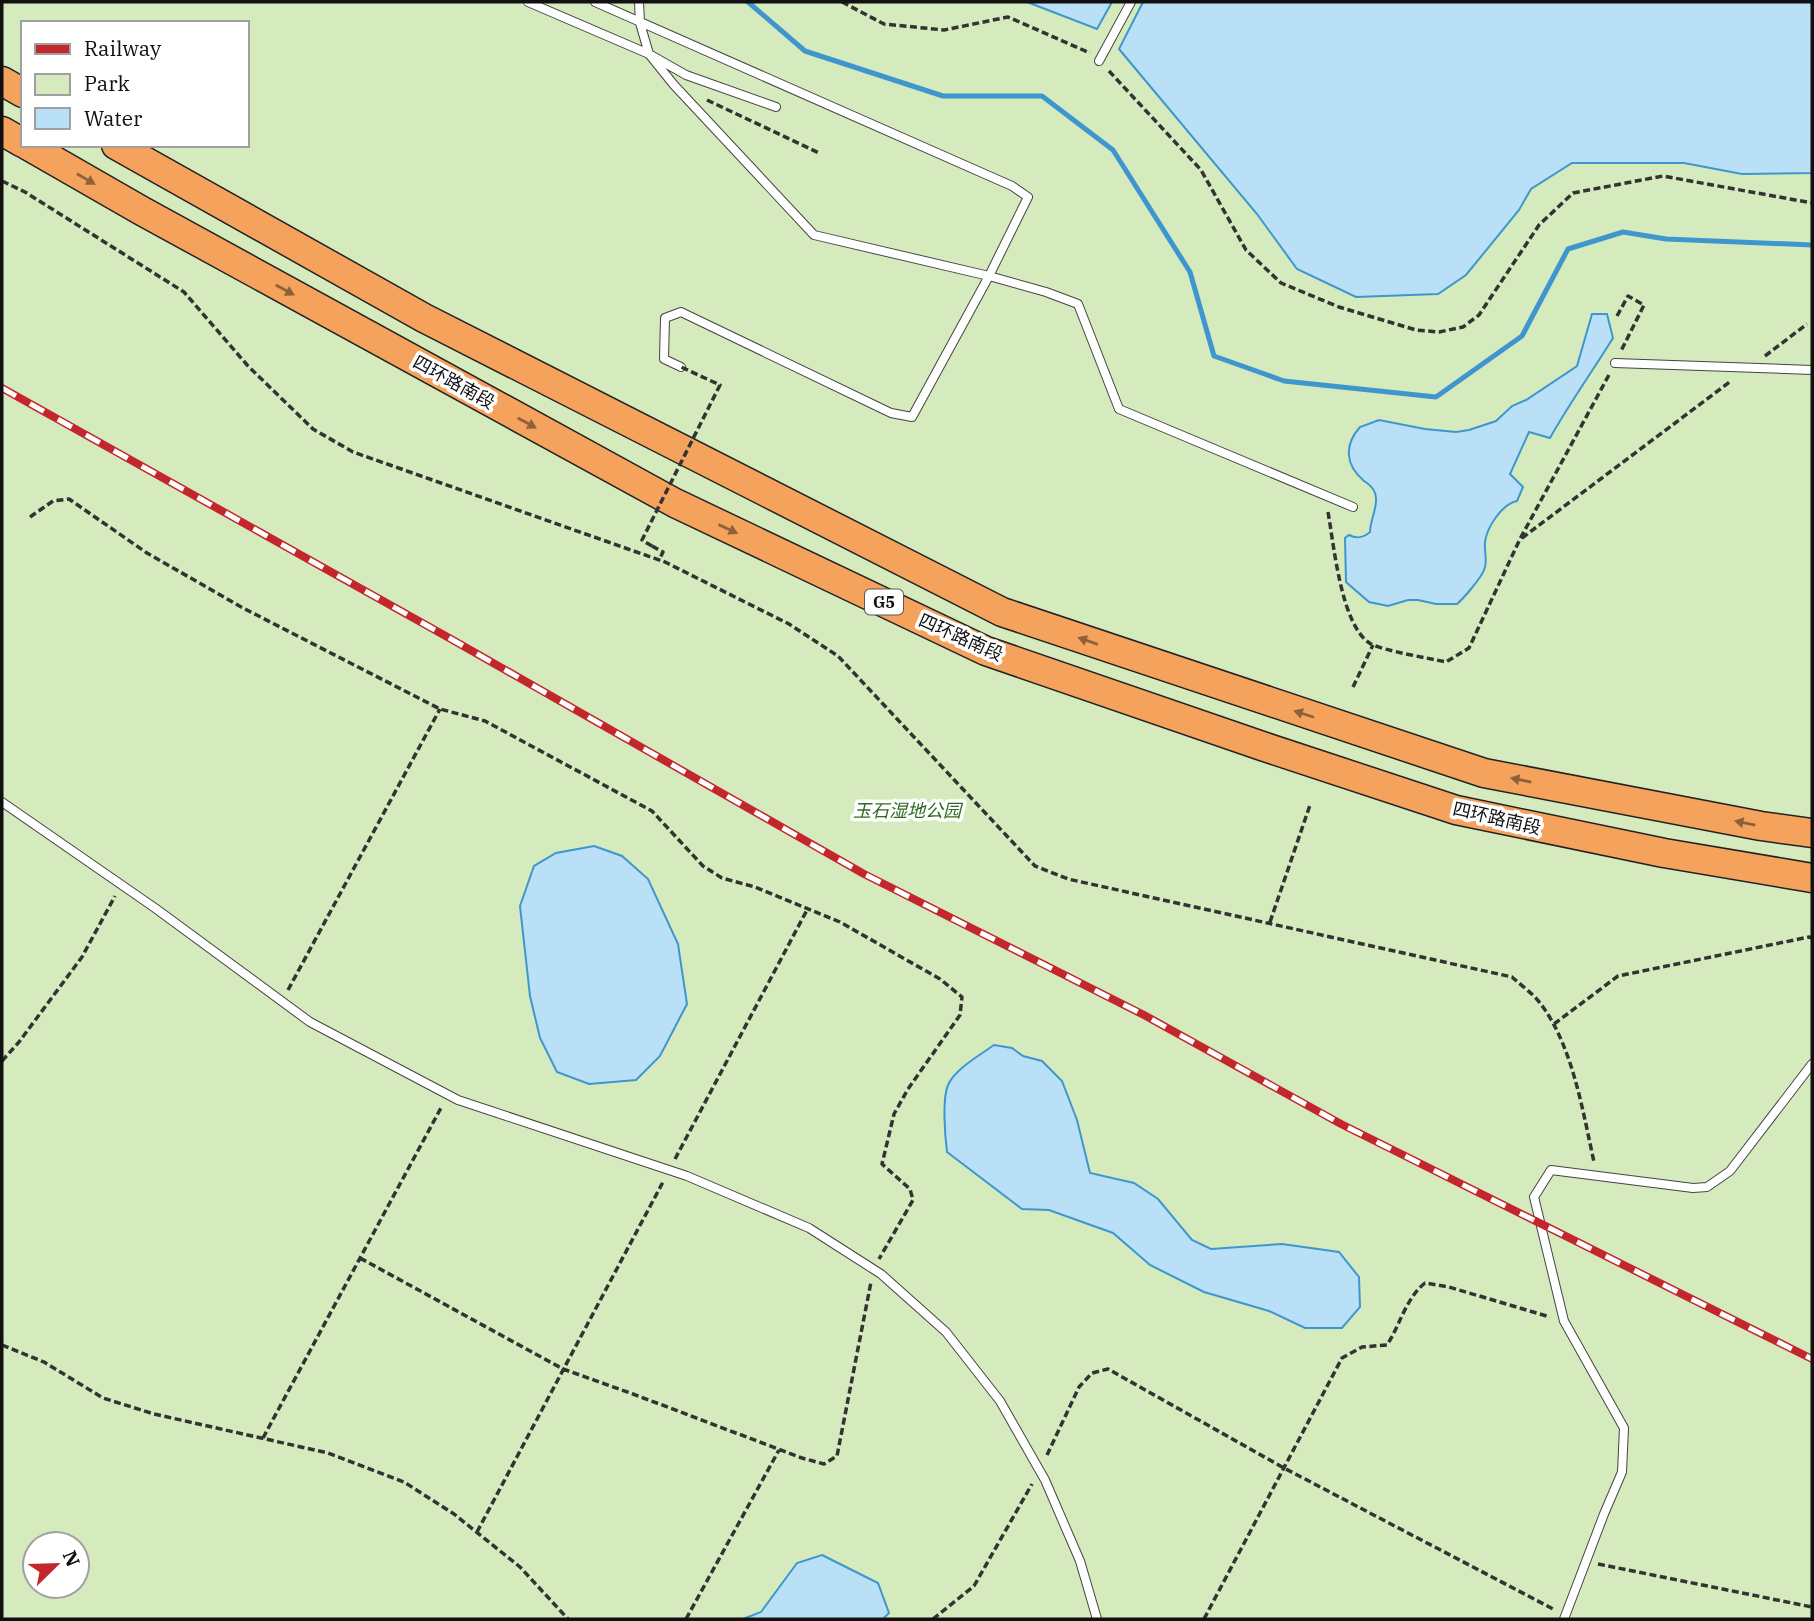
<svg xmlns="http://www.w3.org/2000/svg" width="1814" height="1621" viewBox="0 0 1814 1621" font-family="'IBM Plex Serif','Noto Sans SC',serif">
<rect width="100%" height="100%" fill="#fffdf5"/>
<path fill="#d5ebbd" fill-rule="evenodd" d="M2,2h1810v1617h-1810zM23,23h224v122h-224zM35,1544h42v42h-42z"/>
<path fill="#b9e0f7" stroke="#3f96cf" stroke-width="2" d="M1027,2h85l-15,27z
M1143,2h669v171l-70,1 -58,-11h-112l-41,26 -12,21 -53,65 -28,19 -82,3 -59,-28 -40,-55 -138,-165z
M1592,314h15l6,24c-21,34 -44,66 -63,100l-21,-6 -19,42 13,13 -6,14c-15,3 -30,26 -32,41 -1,9 3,20 -1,28 -3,8 -20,28 -27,34h-21l-18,-4h-10l-20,6 -19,-4 -23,-20 -1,-44 4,-3c8,4 14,3 21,-3 0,-12 9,-27 5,-39 -2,-6 -6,-9 -11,-12 -19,-16 -20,-36 -4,-54l19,-7 46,9 31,3 13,-2 27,-9 16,-15 14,-6 51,-34z
M594,846l28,10 26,23 30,65 9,60 -27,52 -24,24 -47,4 -32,-12 -17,-34 -10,-42 -10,-90 14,-40 22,-13z
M994,1045l18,3 11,8 19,5 20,20 15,39 13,53 44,10 24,16 34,41 19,9 71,-5 57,8 20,25 1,30 -18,21h-37l-36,-17 -65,-19 -54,-27 -37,-32 -64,-23 -27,-1 -75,-57c-2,-16 -5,-53 1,-67 7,-16 32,-30 46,-40z
M822,1555l56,28 11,30 -6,6h-140l18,-7 36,-49z"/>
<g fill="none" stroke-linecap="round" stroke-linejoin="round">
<path stroke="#3f96cf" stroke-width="5" d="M748,2l57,49 138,45h99l71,54 77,122 24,84 70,25 152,16 86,-61 46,-87 55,-17 43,7 146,6"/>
<g stroke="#444" stroke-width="10">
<path id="lane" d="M528,2l121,52 37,21 90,32
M595,2l417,184 16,11 -39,79 -77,141 -21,-4 -210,-101 -16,6 -1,41 17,8
M639,2l1,21 9,31 25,31 140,150 175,41 57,16 32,12 41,105 234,98
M1099,61l32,-59
M1615,363l197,7
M2,802l153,106 155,114 148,78 229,76 122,52 72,46 65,58 54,69 45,79 35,81 17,58
M1564,1619l40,-105 18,-42 2,-44 -60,-107 -30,-124 17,-27 142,18 14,-1 23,-16 82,-107"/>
</g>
<g stroke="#222" stroke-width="31">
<path id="highway" d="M2,81l21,12
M2,131l21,12
M27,145l115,66 533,292 311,148 279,96 191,63 208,43 148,25
M116,145l308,173 578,294 482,161 277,53 51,7"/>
</g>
<path stroke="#333" stroke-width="3.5" stroke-dasharray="7 3.5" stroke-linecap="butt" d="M842,2l42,22 60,6 64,-13 82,36
M1109,71l92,99 45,80 35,33 58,24 77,23 23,2 24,-5 16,-12 60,-90 34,-32 90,-17 149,27
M707,100l112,53
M2,181l23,11 159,100 64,74 65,63 40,23 312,110 124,62 49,32 197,210 33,13 444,98c10,9 23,18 31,30 30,42 40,105 51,155
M1617,316l11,-20 16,9 -23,46
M1765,356l42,-32
M1328,512c6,33 13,115 43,132 14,7 57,14 75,18l23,-14 51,-109 90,-166
M30,517l23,-16 16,-2 78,54 96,55 197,101 45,12 167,90 51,55 19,12 33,9 85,35 100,57 22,18 -2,18 -52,74 -14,25 -12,50 28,25 3,11 -34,59
M1522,538l209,-157
M652,546l11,6 -4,8
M1353,687l20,-42
M1270,922l40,-117
M288,990l152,-281
M1554,1024l64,-48 191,-39 3,1
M2,1061l17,-19 63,-85 33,-61
M675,1159l132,-249
M360,1258l203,111 70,25 169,64 22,6 13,-8 34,-174
M2,1345l42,17 59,36 51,16 174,39 76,29 50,32 66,53 48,52
M263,1438l179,-332
M1047,1455l32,-68 13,-14 16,-4 176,99 271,142
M477,1532l186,-350
M1598,1564l214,43
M686,1619l93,-169
M933,1619l41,-33 58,-102
M1204,1619l138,-261 20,-11 25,-2c13,-20 19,-47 38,-62l24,4 101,30"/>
<use href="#lane" stroke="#fff" stroke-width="8"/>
<use href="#highway" stroke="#f5a25d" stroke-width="28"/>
<g stroke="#c4262e" stroke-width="8">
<path id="rail" d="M2,388l449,251 413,235 280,141 197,109 471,235"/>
</g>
<use href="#rail" stroke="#fff" stroke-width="5" stroke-dasharray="16" stroke-linecap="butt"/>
<path stroke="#333" stroke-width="3.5" stroke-dasharray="7 3.5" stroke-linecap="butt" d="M652,546l-10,-6 78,-155 -39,-18"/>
</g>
<defs><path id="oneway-solid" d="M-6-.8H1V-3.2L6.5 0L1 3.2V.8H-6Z" transform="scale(1.75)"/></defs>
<g fill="#8e613b">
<use href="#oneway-solid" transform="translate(86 179) rotate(30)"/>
<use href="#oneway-solid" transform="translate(285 290) rotate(29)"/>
<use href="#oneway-solid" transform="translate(527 423) rotate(29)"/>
<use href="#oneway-solid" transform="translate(728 529) rotate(25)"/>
<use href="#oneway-solid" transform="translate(1088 641) rotate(-161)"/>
<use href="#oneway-solid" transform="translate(1304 714) rotate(-162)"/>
<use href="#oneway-solid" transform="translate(1521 780) rotate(-169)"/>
<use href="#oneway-solid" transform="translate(1745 823) rotate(-169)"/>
</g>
<g text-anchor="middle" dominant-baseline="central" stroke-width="7" stroke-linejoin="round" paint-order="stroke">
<rect fill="#fff" stroke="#585858" stroke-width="2" x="865" y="589.5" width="38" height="25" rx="5"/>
<g font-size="16" font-weight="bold" fill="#111">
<text x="884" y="602">G5</text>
</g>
<g font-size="18" fill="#111" stroke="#fff">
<text transform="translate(454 382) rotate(29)">四环路南段</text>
<text transform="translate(961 637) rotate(24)">四环路南段</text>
<text transform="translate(1497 818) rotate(13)">四环路南段</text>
</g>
<g font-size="18" font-style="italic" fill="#2f6b1f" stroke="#fff">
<text x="907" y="810">玉石湿地公园</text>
</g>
</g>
<rect width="1814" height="1621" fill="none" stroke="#111111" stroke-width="7"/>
<rect x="21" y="21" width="228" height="126" fill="#ffffff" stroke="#a0a0a0" stroke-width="2"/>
<rect x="35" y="44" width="35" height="10" fill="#c4262e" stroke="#a0a0a0" stroke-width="2"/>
<text x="84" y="56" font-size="21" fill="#111111">Railway</text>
<rect x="35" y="74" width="35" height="21" fill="#d5ebbd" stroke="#a0a0a0" stroke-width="2"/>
<text x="84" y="91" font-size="21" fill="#111111">Park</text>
<rect x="35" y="108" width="35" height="21" fill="#b9e0f7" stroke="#a0a0a0" stroke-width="2"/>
<text x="84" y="126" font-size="21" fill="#111111">Water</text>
<g transform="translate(56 1565) rotate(67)"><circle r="33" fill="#ffffff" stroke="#a0a0a0" stroke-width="2"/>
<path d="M0-5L12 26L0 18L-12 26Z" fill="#c4262e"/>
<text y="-10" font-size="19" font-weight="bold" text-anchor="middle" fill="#111111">N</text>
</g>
</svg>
